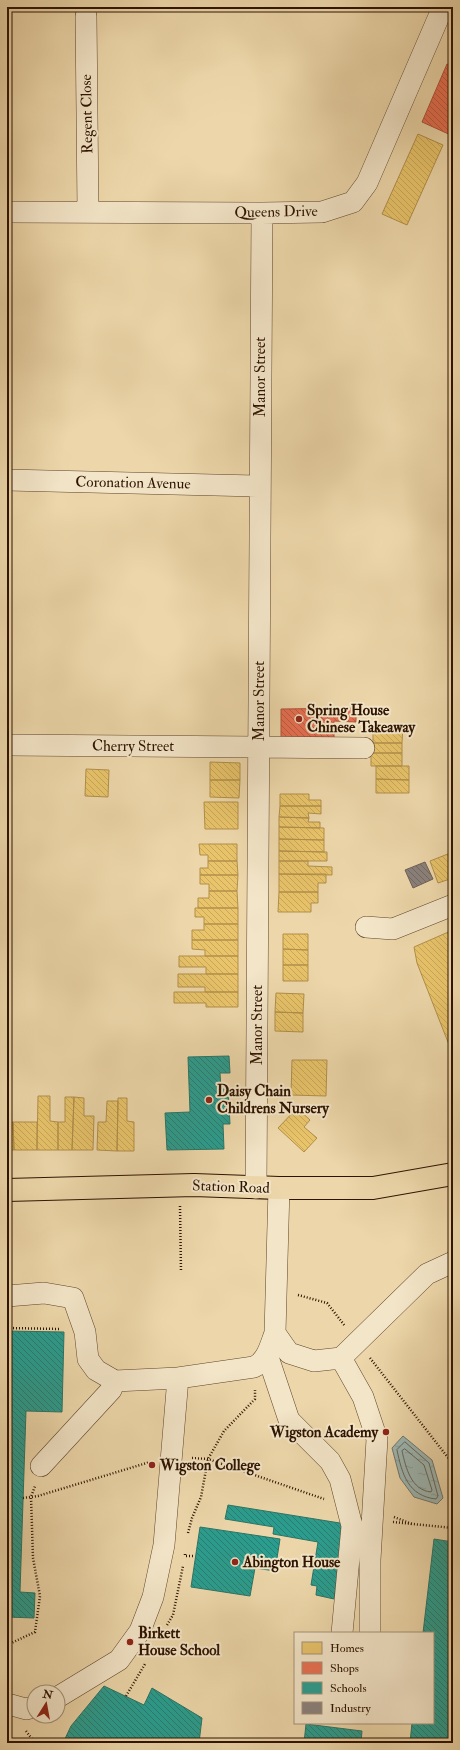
<svg xmlns="http://www.w3.org/2000/svg" width="460" height="1750" viewBox="0 0 460 1750" font-family="'IM FELL Double Pica',serif">
<defs>
<pattern id="water-ripples" width="26" height="14" patternUnits="userSpaceOnUse"><rect width="26" height="14" fill="#9db7b3"/><path d="M2 4q2-2 4 0t4 0M15 11q2-2 4 0t4 0" fill="none" stroke="#889c98"/></pattern>
<pattern id="homes-back-hatch" width="6" height="6" patternUnits="userSpaceOnUse"><rect width="6" height="6" fill="#e9c46a"/><path d="M-1 5l2 2M0 0l6 6M5-1l2 2" fill="none" stroke="#c8a85a"/></pattern>
<pattern id="shops-back-hatch" width="6" height="6" patternUnits="userSpaceOnUse"><rect width="6" height="6" fill="#e76f51"/><path d="M-1 5l2 2M0 0l6 6M5-1l2 2" fill="none" stroke="#bc5a41"/></pattern>
<pattern id="schools-back-hatch" width="6" height="6" patternUnits="userSpaceOnUse"><rect width="6" height="6" fill="#2a9d8f"/><path d="M-1 5l2 2M0 0l6 6M5-1l2 2" fill="none" stroke="#247f72"/></pattern>
<pattern id="industry-back-hatch" width="6" height="6" patternUnits="userSpaceOnUse"><rect width="6" height="6" fill="#8a817c"/><path d="M-1 5l2 2M0 0l6 6M5-1l2 2" fill="none" stroke="#716863"/></pattern>
</defs>
<rect width="100%" height="100%" fill="#edd7aa"/>
<filter id="stains"><feTurbulence type="fractalNoise" baseFrequency=".005" numOctaves="4"/><feColorMatrix values="0 0 0 0 .2 0 0 0 0 .09 0 0 0 0 .02 0 0 0 .5 -.17"/></filter>
<radialGradient id="worn" r=".72"><stop offset=".6" stop-color="#630" stop-opacity="0"/><stop offset="1" stop-color="#630" stop-opacity=".3"/></radialGradient>
<path fill="url(#water-ripples)" stroke="#70756b" d="M403,1436l29,24 11,38 -6,6 -23,-7 -14,-19 -8,-30z"/>
<path fill="url(#homes-back-hatch)" stroke="#b18f4a" d="M418,134l25,11 -36,80 -25,-11z
M373,726h30l-1,17h-29z
M371,743h31v10h-31z
M371,753h31v13h-31z
M210,762l30,1v17h-30z
M376,766h33v14l-33,-1z
M86,769l23,1 -1,27 -23,-1z
M376,779l33,1v13h-33z
M210,780h30l-1,18 -29,-1z
M280,794h29v6h12v6h-41z
M204,802h34v27h-33z
M280,806h41v8l-13,-1 1,5 -30,-1z
M279,817l30,1 -1,4h12v6l-41,-1z
M279,827l45,1v12l-45,-1z
M279,839l45,1v12l-45,-1z
M199,844h38v17h-29v-6h-8z
M279,851l48,1v9h-48z
M453,852v26l-15,5 -8,-22z
M208,861h29l1,14h-38v-7h8z
M279,861h29v5l24,1v8l-53,-1z
M279,874h47v9h-8v9h-39z
M200,875h38l-1,16h-28v-7h-9z
M209,891h28l1,17h-40v-10h11z
M279,892h39v11h-7v9h-33z
M195,908h43v16h-34v-7h-9z
M204,924h34v16h-46v-10h12z
M453,930v125l-36,-92 -3,-16z
M283,934h25v16l-25,-1z
M192,940h46v16h-33v-6l-13,-1z
M283,949l25,1v15h-25z
M179,956h59v18h-32v-7h-27z
M283,965h25v16h-25z
M178,974h60v18h-33v-5h-27z
M174,992h64v15h-32v-4h-32z
M276,993l28,1 -1,19 -28,-1z
M275,1012l28,1v19l-28,-1z
M292,1060h35l-1,36 -35,-1z
M38,1096h12v25l8,1v28h-21z
M65,1097h9l-2,53h-14v-28h7z
M74,1097l10,1v18h10l-1,34h-21z
M118,1098h9v23l7,1v29h-17z
M107,1101h11l-1,50 -20,-1 1,-28h8z
M297,1108l13,12 -6,7 13,11 -13,14 -26,-24z
M7,1122h6l1,28h-7z
M13,1122h24v28h-23z"/>
<path fill="url(#shops-back-hatch)" stroke="#af5339" d="M447,64l6,2v70l-31,-14z
M356,708v14l-22,-1v18h-53v-30z"/>
<path fill="url(#schools-back-hatch)" stroke="#2b7464" d="M229,1056l1,17h-10l1,16h7l2,35h-7l1,25 -57,1 -2,-37 25,-1 -2,-55z
M7,1331l57,1 -2,80 -36,-1 -6,181 15,1 -1,25 -27,-1z
M228,1505l118,19 -12,75 -18,-4 1,-9 -6,-1 7,-43 -45,-8 1,-7 -49,-8z
M200,1527l80,12 -5,32 -20,-3 -5,28 -59,-9z
M434,1539l19,3v201h-43l2,-20h21v-90h-10z
M104,1686l40,19 8,-17 50,30 -3,25h-136l8,-17z
M306,1724l56,7 -1,12h-57z
M246,1741l18,2h-18z"/>
<path fill="url(#industry-back-hatch)" stroke="#6e6057" d="M425,862l8,17 -20,9 -8,-18z"/>
<g fill="none" stroke-linecap="round" stroke-linejoin="round">
<path stroke="#65655a" stroke-width="1" d="M405,1442l24,21 9,33 -2,3c-28,-3 -34,-25 -39,-49z
M405,1449l19,16 8,25 -1,2c-20,-2 -25,-24 -29,-41z"/>
<g stroke="#5d442a" stroke-width="22">
<path id="minor" d="M86,16l2,195
M7,212l255,1 60,-1 31,-10 14,-19 76,-176
M7,480l252,6
M7,745l357,3
M366,927l27,2 60,-24
M256,1188l6,-975
M279,1188l-4,145 14,20 25,8 27,-3 86,-84 26,-12
M7,1296l37,-3 29,5 12,34 3,27 8,11 19,11 63,-3 76,-11c13,-6 16,-21 21,-34
M267,1354l22,66 41,41 10,18 12,47 -10,107
M341,1358l22,39 14,42 -7,121v73
M41,1466l70,-76 4,-9
M58,1697l61,-37 21,-29 13,-34 11,-52 14,-167
M8,1704l18,5 8,-2"/>
</g>
<g stroke="#2d1300" stroke-width="24">
<path id="major" d="M7,1190l187,-5 85,3h94l80,-14"/>
</g>
<path stroke="#2d1300" stroke-width="2.5" stroke-dasharray="1 2" stroke-linecap="butt" d="M180,1206l1,66
M298,1295l29,8 18,23
M7,1328l53,1
M370,1358l83,106
M192,1458l16,1 116,40
M23,1498l15,-2 112,-34
M394,1517l18,7
M393,1522l60,6
M188,1533l4,-15 9,-21 7,-38 16,-28 31,-32v-9
M185,1554v2h10
M167,1625l6,-10 10,-49
M7,1645l28,-13 5,-36 -7,-38 -2,-61 4,-11
M126,1696l19,-32
M26,1731l9,12"/>
<use href="#minor" stroke="#f3e5c8" stroke-width="21"/>
<use href="#major" stroke="#edd7aa" stroke-width="22"/>
</g>
<g fill="#8f2418" stroke="#f3e5c8" stroke-width="1.5">
<circle cx="299" cy="719" r="4"/>
<circle cx="209" cy="1100" r="4"/>
<circle cx="386" cy="1432" r="4"/>
<circle cx="152" cy="1465" r="4"/>
<circle cx="235" cy="1562" r="4"/>
<circle cx="130" cy="1642" r="4"/>
</g>
<g text-anchor="middle" dominant-baseline="central" stroke-width="4" stroke-linejoin="round" paint-order="stroke">
<g font-size="15" fill="#2d1300" stroke="#f3e5c8">
<text transform="translate(87 114) rotate(-91)">Regent Close</text>
<text transform="translate(276 212) rotate(-1)">Queens Drive</text>
<text transform="translate(260 377) rotate(-90)">Manor Street</text>
<text transform="translate(133 483) rotate(1)">Coronation Avenue</text>
<text transform="translate(259 701) rotate(-90)">Manor Street</text>
<text x="133" y="746">Cherry Street</text>
<text transform="translate(257 1025) rotate(-90)">Manor Street</text>
<text transform="translate(231 1187) rotate(2)">Station Road</text>
</g>
<g font-size="15" font-weight="bold" fill="#2d1300" stroke="#f3e5c8" text-anchor="start">
<text x="307" y="710">Spring House<tspan x="307" dy="17">Chinese Takeaway</tspan></text>
<text x="217" y="1091">Daisy Chain<tspan x="217" dy="17">Childrens Nursery</tspan></text>
<text x="378" y="1432" text-anchor="end">Wigston Academy</text>
<text x="160" y="1465">Wigston College</text>
<text x="243" y="1562">Abington House</text>
<text x="138" y="1633">Birkett<tspan x="138" dy="17">House School</tspan></text>
</g>
</g>
<rect width="460" height="1750" fill="none" stroke="#edd7aa" stroke-width="24"/>
<rect x="8" y="8" width="444" height="1734" fill="none" stroke="#2d1300" stroke-width="2"/>
<rect x="12" y="12" width="436" height="1726" fill="none" stroke="#2d1300"/>
<rect x="294" y="1632" width="140" height="92" fill="#f3e5c8" stroke="#a49178"/>
<rect x="302" y="1642" width="20" height="12" fill="#e9c46a" stroke="#a49178"/>
<text x="330" y="1652" font-size="12" fill="#2d1300">Homes</text>
<rect x="302" y="1662" width="20" height="12" fill="#e76f51" stroke="#a49178"/>
<text x="330" y="1672" font-size="12" fill="#2d1300">Shops</text>
<rect x="302" y="1682" width="20" height="12" fill="#2a9d8f" stroke="#a49178"/>
<text x="330" y="1692" font-size="12" fill="#2d1300">Schools</text>
<rect x="302" y="1702" width="20" height="12" fill="#8a817c" stroke="#a49178"/>
<text x="330" y="1712" font-size="12" fill="#2d1300">Industry</text>
<g transform="translate(46 1704) rotate(11)"><circle r="19" fill="#f3e5c8" stroke="#a49178"/>
<path d="M0-3L7 15L0 10L-7 15Z" fill="#8f2418"/>
<text y="-6" font-size="11" font-weight="bold" text-anchor="middle" fill="#2d1300">N</text>
</g>
<rect width="100%" height="100%" filter="url(#stains)"/>
<rect width="100%" height="100%" fill="url(#worn)"/>
</svg>
